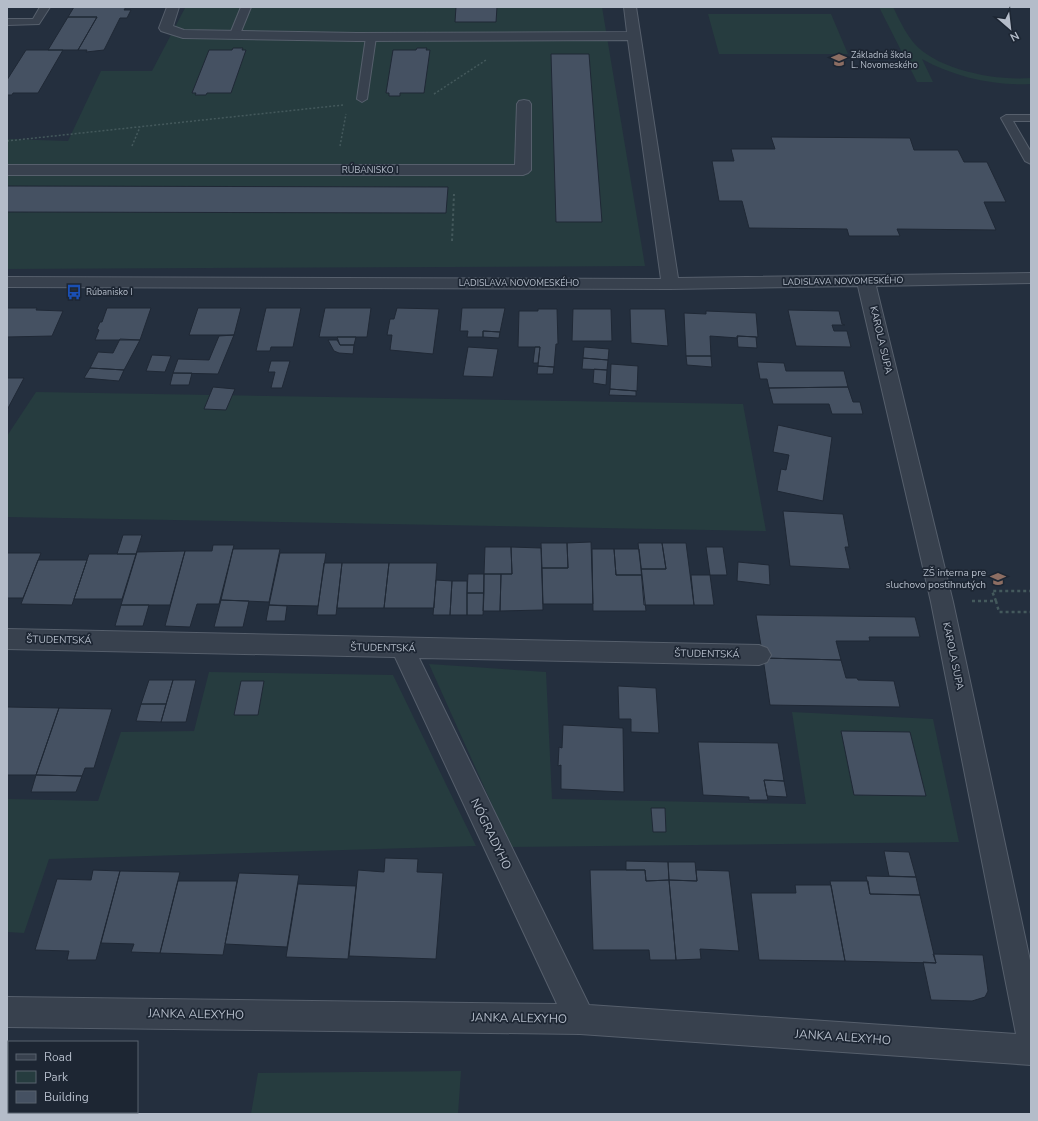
<svg xmlns="http://www.w3.org/2000/svg" width="1038" height="1121" viewBox="0 0 1038 1121" font-family="'Nunito Sans',sans-serif">
<rect width="100%" height="100%" fill="#242f3e"/>
<path fill="#263c3f" d="M138,7h464l43,259 -638,3v-130l61,2 33,-70h51l33,-63z
M879,7h14c6,12 12,25 20,35 23,28 83,39 118,36v6c-37,2 -77,-7 -109,-25l11,23h-16z
M708,14h123l17,40h-129z
M36,392l707,12 23,127 -759,-14v-81z
M429,664l117,8 6,127 254,5 -14,-92 141,7 26,123 -448,5z
M209,672l184,3 83,171 -427,13 -25,74 -17,-1v-133l91,2 23,-69 73,-1z
M461,1071l-3,43h-207l7,-41z"/>
<path fill="#455162" stroke="#1f2835" d="M74,7h52l-2,3h7l-4,8h-7l-16,32 -18,2 1,-2h-9l19,-33h-29z
M456,7h41l-1,15h-41z
M68,17h29l-19,33h-30z
M233,48h10l-1,2h4l-15,43h-24l-1,2h-11l1,-2h-4l17,-43h23z
M417,48h10l-1,2h4l-6,43h-24v3h-11v-3h-3l7,-43h23z
M26,50h37l-25,43h-25l-1,2h-5v-15z
M551,54h38l13,168h-46z
M771,137l139,1 4,12h44l6,12h23l19,40h-22l12,28 -99,-1 3,7h-51l-2,-7 -98,-1 -7,-27h-23l-7,-40h22l-3,-12h44z
M7,186l441,1 -2,26 -439,-1z
M7,308h30l-1,2 27,1 -11,25 -45,1z
M107,308h44l-11,32h-45l4,-10 -2,-1 3,-7h2z
M198,308h43l-7,27h-45z
M266,308h35l-8,39h-22l-1,4h-14z
M325,308h46l-4,29h-48z
M397,308l42,1 -6,45 -43,-4 2,-15h-5l3,-16h4z
M462,308h43l-5,24 -17,-1v6h-16l1,-6h-8z
M538,309h19l1,35h-2l-2,23 -16,-1 2,-19h-22l1,-36h19z
M573,309h38l1,32h-40z
M630,309h35l3,37 -37,-3z
M788,310l51,1 3,13 3,1h-13l2,6h13l4,16 -55,-1z
M706,311l50,2 2,24 -21,-1 1,2 -28,-2 1,20h-25l-2,-43 22,1z
M483,331l17,1 -1,6 -16,-1z
M234,335l-16,39 -45,-1 5,-14 31,1 10,-24z
M737,336l19,1 1,11 -19,-1z
M337,337h19l-2,8h-14z
M120,339l20,1 -16,30 -34,-2 8,-16 15,1z
M328,340h9l3,5h14l-1,9 -14,-1 -5,-2z
M468,347l30,2 -5,28 -30,-1z
M535,347h5l-2,16h-5z
M584,347l25,2 -1,11 -25,-2z
M152,355l19,1 -6,16 -19,-1z
M686,356h25l1,11 -25,-2z
M583,358l25,2 -1,10 -25,-1z
M271,361h19l-8,27h-11l4,-16h-7z
M757,362l27,1 2,8h58l4,16 -79,1 -2,-9h-7z
M611,364l27,2 -1,25 -27,-2z
M538,366l16,1 -1,7h-16z
M90,368l34,2 -5,11 -35,-3z
M594,369l13,1 -1,15 -13,-2z
M173,373h19l-3,12h-19z
M7,378h17l-17,32z
M213,387l22,2 -9,21 -22,-1z
M848,387l5,15h7l3,12h-31l-3,-10h-56l-4,-16z
M610,389l26,2v5l-27,-1z
M778,425l54,12 -9,64 -46,-10 4,-22 5,1 3,-15 -16,-3z
M783,511l60,3 6,33h-4l5,22 -60,-3z
M123,535h19l-6,19h-19z
M591,542l2,62h-50l-1,-36h26l-1,-25z
M541,543h26l1,25h-26z
M638,543h24l4,26h-25z
M662,543h24l8,62h-50l-3,-36h25z
M213,545h21l-15,59h-22l-7,23 -25,-1 20,-75h27z
M485,547h26l1,27h-28z
M511,547l30,1 2,62 -43,1 1,-37h11z
M706,547h17l4,28h-17z
M233,549h47l-11,53 -48,-2z
M592,549h22l2,26h26l4,36h-53z
M614,549h25l3,26h-26z
M185,551l-15,54h-49l16,-53z
M7,553h34l-18,45h-16z
M280,553h46l-8,53 -49,-1z
M89,554h47l-14,45h-48z
M38,560h49l-15,45 -51,-1z
M738,562l31,3 1,20 -33,-4z
M324,563h18l-6,52h-19z
M342,563h47l-5,45h-47z
M389,563h48l-3,45h-50z
M468,574h16v19h-17z
M484,574h17l-1,37h-17z
M691,575h19l4,30h-20z
M436,580l16,1 -2,34h-17z
M452,581h15v34h-17z
M467,593h17l-1,22h-16z
M221,600l28,1 -6,26h-29z
M121,605h28l-6,21h-28z
M269,605l18,1 -2,15h-19z
M756,615l159,2 5,20h-51l1,4h-34l5,19 -78,-2z
M763,658l78,2 5,18h11l1,2 36,1 6,26 -130,-2z
M149,680h24l-7,24h-25z
M173,680h23l-10,42h-25z
M241,681h23l-6,34h-24z
M618,686l38,2 3,45 -28,-1v-13h-12z
M141,704h25l-5,18 -25,-1z
M7,707l52,1 -23,67h-29z
M59,708l53,1 -18,59h-9l-3,8 -46,-1z
M563,725l60,3 1,64 -63,-3v-24l-3,1 1,-19 3,1z
M841,731l69,1 16,64 -72,-1z
M698,742l80,1 6,38 -20,-1 4,20h-19v-3l-46,-2z
M36,775l46,1 -6,16h-45z
M764,780l20,1 3,16 -20,-1z
M651,808h14l1,24h-13z
M884,851l25,1 7,25 -27,-1z
M385,858l33,1 -1,13 26,1 -7,86 -87,-3 9,-86 26,2z
M626,861l42,1 1,18 -23,1 -1,-11h-19z
M668,862h27l2,19 -28,-1z
M93,870l27,1 -24,89h-29l2,-9 -34,-1 22,-71 34,1z
M590,870h55l1,11 23,-1 7,80h-26l-1,-10h-56z
M696,870l33,1 10,80 -39,-2 1,10 -25,1 -7,-80 28,1z
M120,871l60,1 -20,81 -29,-1 3,-8 -33,-1z
M239,873l60,2 -12,72 -62,-3z
M866,876l50,1 4,18 -50,-1z
M178,881h59l-14,74 -63,-2z
M830,881h38l2,13 50,1 16,68 -91,-2z
M298,884l58,2 -8,73 -62,-2z
M795,885h36l14,76 -86,-1 -8,-67h45z
M933,954l50,1 5,36 -3,6 -13,4 -41,-1 -8,-38 13,1z
M7,1095h2v17h25l-1,2h-26z"/>
<g fill="none" stroke-linecap="round" stroke-linejoin="round">
<g stroke="#565f6c" stroke-width="2">
<path id="lane" d="M40,7h10l-11,17 -32,1v-6h26z
M241,7h10l-11,27 -2,2h-6l-2,-2z
M371,34l5,3 -9,62 -5,3 -5,-3 9,-62z
M1006,115h25v6h-18l18,31v12l-6,-3 -24,-43z"/>
</g>
<g stroke="#565f6c" stroke-width="2">
<path id="street" d="M167,7h12l-6,19 11,4 173,3 270,-1 -3,-25h12l42,271 353,-5v10l-155,3 77,316 78,363v100l-451,-31 -573,-7v-30l550,7 -162,-347 -388,-8v-20l752,16 8,3 4,7 -4,7 -8,3 -340,-7 170,347 427,29 -85,-432 -73,-316 -188,3 -663,-2v-10l654,2 -33,-239 -271,1 -174,-3 -22,-7 -2,-3z
M524,100l5,1 2,3v66l-3,3 -5,2h-516v-10h508l2,-61 2,-3z"/>
</g>
<path stroke="#44595c" stroke-width="1.5" stroke-dasharray="2 2" stroke-linecap="butt" d="M434,94l52,-34
M7,141l336,-36
M132,146l8,-19
M340,146l6,-32"/>
<path stroke="#44595c" stroke-width="2" stroke-dasharray="2.5 2.5" stroke-linecap="butt" d="M452,241l2,-47"/>
<path stroke="#44595c" stroke-width="2.5" stroke-dasharray="3 3" stroke-linecap="butt" d="M972,601h24l3,11h32
M996,601l-4,-10h39"/>
<use href="#lane" fill="#38414e" fill-rule="evenodd"/>
<use href="#street" fill="#38414e" fill-rule="evenodd"/>
</g>
<defs>
<g id="school-bare" transform="scale(1.2)"><path d="M0-5L7-2L0 1L-7-2ZM-4 1L0 2.5L4 1V4Q0 6-4 4Z" fill="#8d6e63" stroke="#1d2633" stroke-width="2.5" paint-order="stroke"/></g>
<g id="bus-bare" transform="scale(1.2)"><path d="M-5-6H5V4H4V6H2V4H-2V6H-4V4H-5ZM-3.5-4V0h7V-4ZM-3.5 1.2v1.5H-2V1.2ZM2 1.2v1.5H3.5V1.2Z" fill="#1a4fb4" stroke="#1d2633" stroke-width="2.5" paint-order="stroke"/></g>
</defs>
<g fill-rule="evenodd">
<use href="#school-bare" x="839" y="60"/>
<use href="#bus-bare" x="74" y="292"/>
<use href="#school-bare" x="998" y="579"/>
</g>
<g text-anchor="middle" dominant-baseline="central" stroke-width="3.5" stroke-linejoin="round" paint-order="stroke">
<g font-size="9" fill="#b4bcc9" stroke="#1d2633" text-anchor="start">
<text x="851" y="55">Základná škola<tspan x="851" dy="10">L. Novomeského</tspan></text>
<text x="86" y="292">Rúbanisko I</text>
</g>
<g font-size="9" fill="#b4bcc9" stroke="#1d2633">
<text x="370" y="170">RÚBANISKO I</text>
<text transform="translate(843 281) rotate(-1)">LADISLAVA NOVOMESKÉHO</text>
<text x="519" y="283">LADISLAVA NOVOMESKÉHO</text>
</g>
<g font-size="10" fill="#b4bcc9" stroke="#1d2633">
<text transform="translate(881 340) rotate(77)">KAROLA SUPA</text>
<text transform="translate(59 640) rotate(1)">ŠTUDENTSKÁ</text>
<text transform="translate(383 648) rotate(1)">ŠTUDENTSKÁ</text>
<text transform="translate(707 654) rotate(1)">ŠTUDENTSKÁ</text>
<text transform="translate(953 656) rotate(78)">KAROLA SUPA</text>
</g>
<g font-size="10" fill="#b4bcc9" stroke="#1d2633" text-anchor="end">
<text x="986" y="573">ZŠ interna pre<tspan x="986" dy="12">sluchovo postihnutých</tspan></text>
</g>
<g font-size="12" fill="#b4bcc9" stroke="#1d2633">
<text transform="translate(491 834) rotate(64)">NÓGRADYHO</text>
<text transform="translate(196 1014) rotate(1)">JANKA ALEXYHO</text>
<text transform="translate(519 1018) rotate(1)">JANKA ALEXYHO</text>
<text transform="translate(843 1037) rotate(4)">JANKA ALEXYHO</text>
</g>
</g>
<rect width="1038" height="1121" fill="none" stroke="#b4bcc9" stroke-width="16"/>
<rect x="8" y="1041" width="130" height="72" fill="#1d2633" stroke="#59626f"/>
<rect x="16" y="1054" width="20" height="6" fill="#38414e" stroke="#59626f"/>
<text x="44" y="1061" font-size="12" fill="#b4bcc9">Road</text>
<rect x="16" y="1071" width="20" height="12" fill="#263c3f" stroke="#59626f"/>
<text x="44" y="1081" font-size="12" fill="#b4bcc9">Park</text>
<rect x="16" y="1091" width="20" height="12" fill="#455162" stroke="#59626f"/>
<text x="44" y="1101" font-size="12" fill="#b4bcc9">Building</text>
<g transform="translate(1010 28) rotate(152)" stroke="#1d2633" stroke-width="3" paint-order="stroke">
<path d="M0-3L7 15L0 10L-7 15Z" fill="#b4bcc9"/>
<text y="-6" font-size="11" font-weight="bold" text-anchor="middle" fill="#b4bcc9">N</text>
</g>
</svg>
